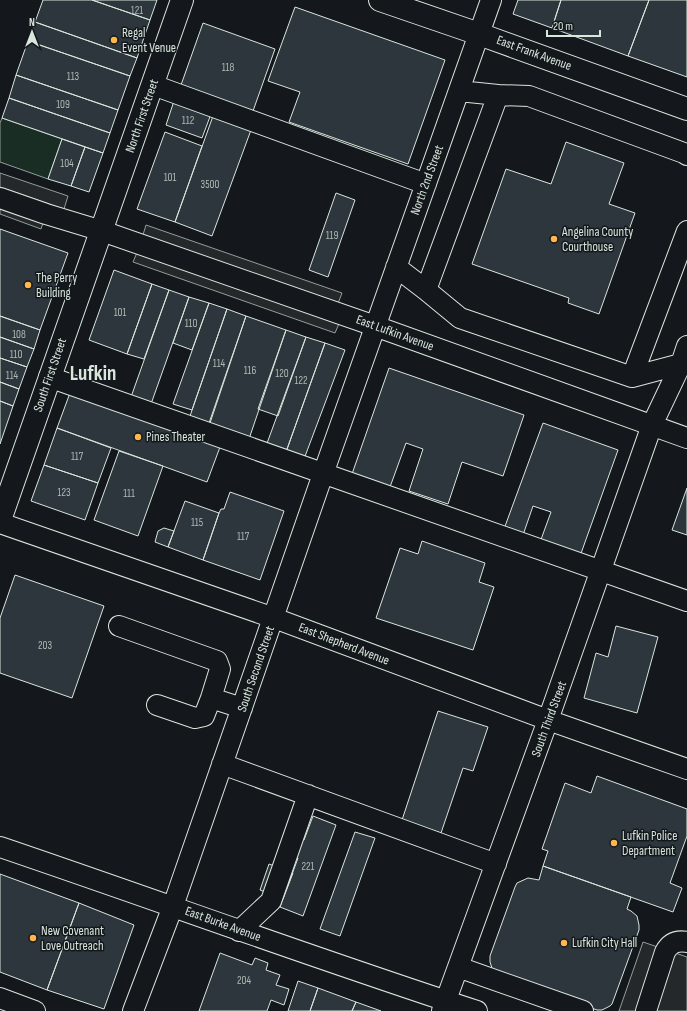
<svg xmlns="http://www.w3.org/2000/svg" width="687" height="1011" viewBox="0 0 687 1011" font-family="'Sofia Sans Condensed',sans-serif">
<rect width="100%" height="100%" fill="#14181c"/>
<path fill="#1a2d24" stroke="#939e99" d="M2,118l60,21 -14,40 -48,-17v-39z"/>
<path fill="#24282b" stroke="#939e99" d="M0,173l68,23 -4,13 -64,-22z
M0,198l46,16 -5,15 -41,-15z
M146,225l196,68 -5,13 -195,-68z
M139,248l202,71 -6,14 -202,-71z
M643,942l44,15v54h-68z"/>
<path fill="#2c363c" stroke="#d8e6dc" d="M43,0h49l58,20 -13,38 -102,-36z
M92,0h65l-7,20z
M518,0h43l-9,28 -39,-14z
M561,0h88l-21,56 -76,-28z
M649,0h38v77l-59,-21z
M295,7l150,53 -37,104 -119,-42 11,-30 -32,-11z
M35,22l102,36 -7,18 -102,-35z
M203,23l72,26 -22,62 -72,-26z
M28,41l102,35 -12,34 -102,-35z
M16,75l102,35 -8,23 -101,-35z
M9,98l101,35 -7,20 -101,-35z
M174,101l37,13 -9,24 -36,-13z
M213,116l38,14 -39,106 -37,-14z
M165,132l37,14 -27,76 -38,-13z
M62,139l23,8 -14,39 -23,-7z
M566,142l58,21 -15,41 26,9 -36,101 -31,-11 1,-5 -97,-34 34,-95 45,15z
M85,147l18,6 -14,39 -18,-6z
M336,193l19,7 -27,77 -19,-7z
M0,229l68,24 -28,77 -40,-14z
M114,270l38,14 -25,70 -38,-14z
M152,284l17,6 -25,69 -17,-5z
M169,290l20,7 -38,107 -20,-7z
M189,297l20,6 -17,47 -19,-7z
M209,303l18,6 -35,101 -19,-6z
M227,309l19,7 -36,107 -20,-7z
M0,316l40,14 -6,19 -34,-12z
M246,316l40,14 -37,109 -41,-13z
M286,330l20,7 -28,79 -20,-7z
M0,337l34,12 -7,18 -27,-9z
M306,337l19,6 -39,109 -20,-6z
M325,343l20,7 -41,109 -18,-7z
M0,358l27,9 -8,22 -19,-7z
M389,368l135,47 -21,61 -41,-14 -14,42 -39,-13 14,-42 -17,-6 -16,44 -38,-13z
M0,382l19,7 -6,17 -13,-5z
M70,393l150,54 -13,35 -150,-54z
M0,401l13,5 -13,38z
M543,423l75,27 -39,109 -40,-14 12,-33 -18,-6 -10,29 -19,-6z
M57,428l54,20 -13,35 -54,-18z
M119,451l44,15 -25,70 -44,-16z
M44,465l54,18 -13,37 -54,-19z
M687,488v47l-15,-5z
M230,492l54,19 -24,69 -57,-20 16,-47 2,-4h3z
M185,501l34,12 -16,47 -35,-13z
M164,528l10,3 -6,16 -13,-5 3,-11z
M422,541l63,22 -6,19 15,5 -21,63 -97,-32 24,-70 18,6z
M15,575l89,31 -32,92 -72,-25v-55z
M616,626l42,11 -21,76 -53,-15 12,-45 12,4z
M438,711l50,16 -15,44 -10,-3 -22,65 -39,-13z
M597,776l90,33v27l-17,47 12,5 -9,24 -130,-46 5,-15 -6,-2 23,-66 26,10z
M313,816l23,9 -33,91 -23,-9 18,-49 -8,-2 7,-19 7,3z
M355,832l20,6 -35,98 -20,-7z
M269,864l24,9 -10,26 -23,-9z
M543,866l88,31 -4,12 4,2 6,5 2,9v5l-27,74 -2,2 -8,4h-5l-101,-37 -4,-5 -2,-6v-6l25,-69 2,-4 11,-5 11,2z
M0,874l79,29 -32,87 -47,-18z
M79,903l55,22 -30,84 -57,-19z
M220,953l32,12 3,-7 13,5 -2,7 14,5 -4,10 13,4 -5,16 -13,-5 -4,11h-68z
M298,981l20,7 -8,23h-22z
M318,988l38,14 -4,9h-42z
M356,1002l25,9h-29z"/>
<g fill="none" stroke-linecap="round" stroke-linejoin="round">
<g stroke="#d8e6dc" stroke-width="22">
<path id="minor" d="M153,85l273,99
M459,91l39,4
M687,155l-3,-2 -155,-57 -31,-1 -72,195 34,28 172,59 55,-146
M0,198l46,16 56,17 273,95 312,112
M396,267l30,23
M49,377l638,224
M632,377l49,-13
M0,523l274,95 274,102 139,49
M119,626l98,35 3,8 -9,29 31,10
M157,705l38,13 9,-2 7,-18
M222,764l274,100
M0,847c159,54 317,112 477,164
M239,931l32,-30 37,-106
M458,967l125,44
M0,998l35,13
M133,1011l40,-105 150,-432 168,-474
M442,1011l106,-291 104,-295 29,-61 6,-18
M646,1011l19,-59c5,-9 12,-12 22,-10"/>
</g>
<g stroke="#d8e6dc" stroke-width="24">
<path id="major" d="M380,0l99,34 208,75
M0,520c60,-174 122,-347 182,-520"/>
</g>
<use href="#minor" stroke="#14181c" stroke-width="20"/>
<use href="#major" stroke="#14181c" stroke-width="22"/>
</g>
<g fill="#ffb74d" stroke="#14181c" stroke-width="1.5">
<circle cx="114" cy="40" r="4"/>
<circle cx="554" cy="239" r="4"/>
<circle cx="28" cy="285" r="4"/>
<circle cx="138" cy="437" r="4"/>
<circle cx="614" cy="843" r="4"/>
<circle cx="33" cy="938" r="4"/>
<circle cx="564" cy="943" r="4"/>
</g>
<g text-anchor="middle" dominant-baseline="central" stroke-width="3" stroke-linejoin="round" paint-order="stroke">
<g font-size="11" fill="#adbab4">
<text x="137" y="10">121</text>
<text x="228" y="67">118</text>
<text x="73" y="76">113</text>
<text x="63" y="104">109</text>
<text x="188" y="120">112</text>
<text x="67" y="163">104</text>
<text x="170" y="177">101</text>
<text x="210" y="184">3500</text>
<text x="332" y="235">119</text>
<text x="120" y="312">101</text>
<text x="191" y="323">110</text>
<text x="19" y="334">108</text>
<text x="16" y="354">110</text>
<text x="219" y="363">114</text>
<text x="250" y="370">116</text>
<text x="282" y="373">120</text>
<text x="12" y="375">114</text>
<text x="301" y="380">122</text>
<text x="77" y="456">117</text>
<text x="64" y="492">123</text>
<text x="129" y="493">111</text>
<text x="197" y="522">115</text>
<text x="243" y="536">117</text>
<text x="45" y="645">203</text>
<text x="308" y="866">221</text>
<text x="244" y="980">204</text>
</g>
<g font-size="13" fill="#d8e6dc" stroke="#14181c" text-anchor="start">
<text x="122" y="33">Regal<tspan x="122" dy="15">Event Venue</tspan></text>
<text x="562" y="232">Angelina County<tspan x="562" dy="15">Courthouse</tspan></text>
<text x="36" y="278">The Perry<tspan x="36" dy="15">Building</tspan></text>
<text x="146" y="437">Pines Theater</text>
<text x="622" y="836">Lufkin Police<tspan x="622" dy="15">Department</tspan></text>
<text x="41" y="931">New Covenant<tspan x="41" dy="15">Love Outreach</tspan></text>
<text x="572" y="943">Lufkin City Hall</text>
</g>
<g font-size="13" fill="#d8e6dc" stroke="#14181c">
<text transform="translate(534 53) rotate(20)">East Frank Avenue</text>
<text transform="translate(142 116) rotate(-71)">North First Street</text>
<text transform="translate(427 180) rotate(-70)">North 2nd Street</text>
<text transform="translate(395 333) rotate(20)">East Lufkin Avenue</text>
<text transform="translate(50 375) rotate(-71)">South First Street</text>
<text transform="translate(344 644) rotate(21)">East Shepherd Avenue</text>
<text transform="translate(256 669) rotate(-71)">South Second Street</text>
<text transform="translate(549 719) rotate(-70)">South Third Street</text>
<text transform="translate(223 924) rotate(20)">East Burke Avenue</text>
</g>
<g font-size="21" font-weight="bold" fill="#d8e6dc" stroke="#14181c">
<text x="93" y="373">Lufkin</text>
</g>
</g>
<g transform="translate(32 32)" stroke="#14181c" stroke-width="3" paint-order="stroke">
<path d="M0-3L7 15L0 10L-7 15Z" fill="#d8e6dc"/>
<text y="-6" font-size="11" font-weight="bold" text-anchor="middle" fill="#d8e6dc">N</text>
</g>
<path d="M547 30v6h53v-6" fill="none" stroke="#d8e6dc" stroke-width="2"/>
<text x="553" y="30" font-size="12" fill="#d8e6dc" stroke="#14181c" stroke-width="3" paint-order="stroke">20 m</text>
</svg>
